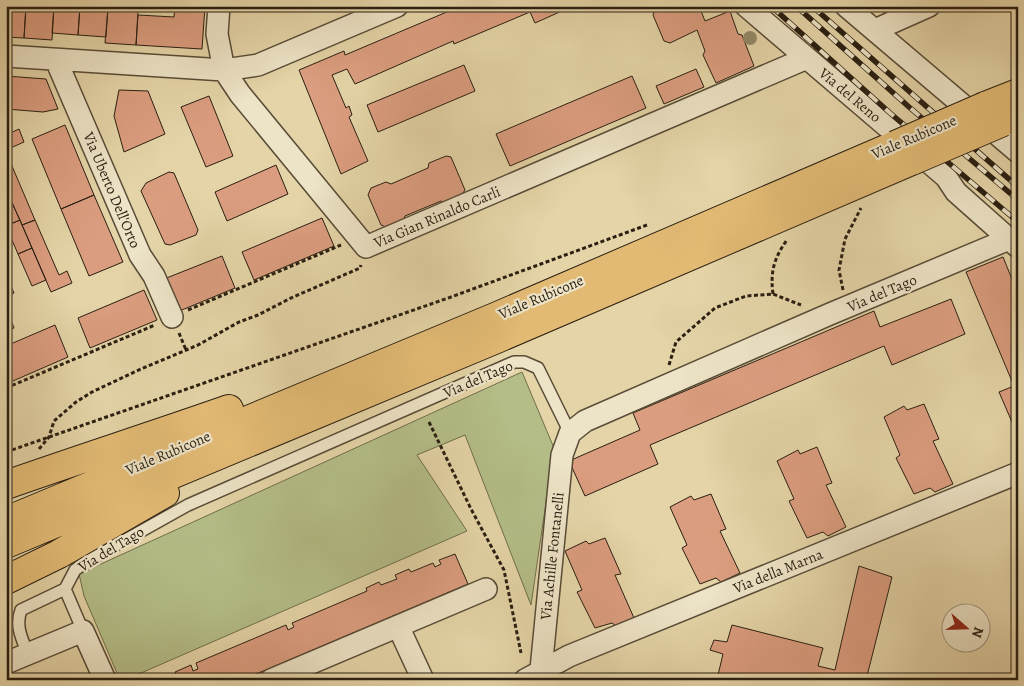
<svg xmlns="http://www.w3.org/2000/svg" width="1024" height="686" viewBox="0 0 1024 686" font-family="Alegreya,serif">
<rect width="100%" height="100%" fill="#e4d4a7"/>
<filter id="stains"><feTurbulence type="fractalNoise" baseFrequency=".004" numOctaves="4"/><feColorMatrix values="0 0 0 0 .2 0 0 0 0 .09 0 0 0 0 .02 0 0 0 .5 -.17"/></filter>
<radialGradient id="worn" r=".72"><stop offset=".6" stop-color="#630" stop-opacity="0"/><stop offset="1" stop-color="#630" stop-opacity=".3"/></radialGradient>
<path fill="#b4bd87" stroke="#6f6e4c" d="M522,372l32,76 -23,157 -66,-170 -48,20 50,76 -342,149h-5l-36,-84 -5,-22z"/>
<path fill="#db9d7f" stroke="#2a1f12" d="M6,6h20l-2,32 -18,-1z
M26,6h28l-2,34 -28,-2z
M54,6h26l-2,29 -26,-2z
M80,6h28l-2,31 -28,-2z
M175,6h30l-3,43 -66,-4 2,-30 36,2z
M248,6h59l-1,5z
M461,6h112l-38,17 -5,-11 -76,32 -1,-3 -98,43 -8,-15 -15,6 14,33 3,-2 3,9 -3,2 19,44 -27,13 -42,-104 45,-19 1,4z
M653,6h46l6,15 25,-10 8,23 4,1 12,31 -38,17 -13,-28 2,-4 -8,-21 -27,13 -6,-2 -11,-26 2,-5z
M881,6h18l-15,7z
M108,9l30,2 -2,34 -31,-2z
M464,65l11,26 -97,41 -11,-27z
M696,69l8,18 -40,17 -8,-18z
M6,76l40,3 12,30 -15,3 -37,-3z
M632,76l14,32 -136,58 -14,-32z
M119,90l29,1 17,43 -41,18 -10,-36z
M209,96l24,60 -27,11 -25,-60z
M65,125l29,70 -33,14 -29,-70z
M19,129l5,13 -18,8v-15z
M6,152l29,68 -13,5 -16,-36z
M446,156l5,1 14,33 -2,3 -18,10 -4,-2 -36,15 -2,5 -17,6 -5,-2 -13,-30 3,-7 15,-6 5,2 37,-16 1,-5z
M276,165l12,29 -61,27 -12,-29z
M169,172l5,1 24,57 -2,5 -26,10 -5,-1 -24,-53 5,-8z
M6,190l14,30 -14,6z
M94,195l29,67 -34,14 -28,-67z
M322,218l12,28 -80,34 -12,-28z
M20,220l12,28 -14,6 -12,-28z
M35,220l24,55 8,-4 5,12 -21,9 -29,-67z
M32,248l14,32 -14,6 -14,-32z
M222,256l13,32 -58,24 -13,-33z
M1003,257l15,37v142l-19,-44 15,-6 -48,-114z
M6,275l8,18 -8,4z
M144,290l13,30 -67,28 -12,-30z
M951,299l14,35 -73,31 -8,-19 -234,99 8,19 -73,32 -16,-35 71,-31 -7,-17 241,-102 6,16z
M6,307l8,21 -8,3z
M55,325l13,32 -62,27v-38z
M924,404l15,35 -6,2 20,43 -18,8 -5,-4 -16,6 -18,-36 4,-3 -16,-38 20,-11 3,4z
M817,447l15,36 -6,2 20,42 -18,9 -5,-4 -16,6 -18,-37 5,-2 -17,-38 21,-11 2,4z
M711,494l15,35 -6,2 20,42 -19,9 -5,-4 -16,6 -18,-36 5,-3 -17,-38 21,-11 3,4z
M605,538l16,36 -6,1 19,43 -18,8 -4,-3 -17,5 -18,-36 5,-2 -17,-39 21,-10 3,3z
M455,554l13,30 -226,96h-64l-3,-8 16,-7 2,6 5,-2 -2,-6 90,-38 2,5 6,-3 -2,-4 75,-32 -1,-3 13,-6 2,3 16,-6 -2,-4 14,-6 2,3 22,-9 2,4 6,-3 -2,-4z
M859,566l33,11 -26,103h-127l-21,-5 5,-21 -13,-4 4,-10 13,2 5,-17 91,23 -5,18 17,4z"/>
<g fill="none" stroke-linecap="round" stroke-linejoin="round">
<g stroke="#584c37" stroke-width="14">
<path id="service" d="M65,589l10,-19 11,-8 102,-57 326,-143h10l14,6 32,65
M65,589l18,42
M28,654c-6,-15 -13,-28 -7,-44l44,-21"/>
</g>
<g stroke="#584c37" stroke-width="24">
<path id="minor" d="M219,6l-2,28 7,36 16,24 126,153 441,-189
M746,6l200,171 10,15 62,55
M846,6l172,146
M875,30l54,-24
M6,56l218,14 34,-5 139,-59
M56,60l84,195 14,21 18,41
M398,626l25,54
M6,663l77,-32 22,49
M271,680l215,-91
M525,680l44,-24 449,-183
M540,680l22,-225 8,-22 15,-12 245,-107 179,-75"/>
</g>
<g stroke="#2a1f12" stroke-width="30">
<path id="trunk" d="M985,106l33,-13
M6,485c74,-26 149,-50 223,-76
M6,521l489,-204 400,-172
M6,544l493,-206 415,-178
M6,580l53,-26 106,-61"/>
</g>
<path stroke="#2a1f12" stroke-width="3" stroke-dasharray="4 2.5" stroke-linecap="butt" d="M843,290l-4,-20 6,-31 16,-31
M773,294c-3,-22 1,-36 14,-54
M188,310l153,-65
M179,333l7,17
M669,365l7,-23 39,-34 31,-12 27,-2 28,11
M6,388l149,-63
M429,422l42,87 33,61 17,83
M39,449l10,-12 5,-16 22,-19 16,-10 49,-23 57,-24 41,-23 19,-7 33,-17 69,-30 1,-3
M6,452l445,-155 196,-72"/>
<use href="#service" stroke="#ede3c6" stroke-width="11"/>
<use href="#minor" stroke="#ede3c6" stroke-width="21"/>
<use href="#trunk" stroke="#e2ba74" stroke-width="28"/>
<g stroke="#2a1f12" stroke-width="5.5">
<path id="rail" d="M771,6l119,107 128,109
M796,6l113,101 109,93
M812,6l206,181"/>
</g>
<use href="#rail" stroke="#ede3c6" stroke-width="4" stroke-dasharray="11" stroke-linecap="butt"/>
<g stroke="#2a1f12" stroke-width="30" stroke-linecap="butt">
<path id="trunk-bridge" d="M895,145l90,-39
M914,160l89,-38"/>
</g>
<use href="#trunk-bridge" stroke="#e2ba74" stroke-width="28"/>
</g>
<circle fill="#948a68" cx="750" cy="38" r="7"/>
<g text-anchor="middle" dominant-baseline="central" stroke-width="4.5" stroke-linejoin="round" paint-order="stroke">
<g font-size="15" fill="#2a1f12" stroke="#ede3c6">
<text transform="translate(850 95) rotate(40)">Via del Reno</text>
<text transform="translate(914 137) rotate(-23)">Viale Rubicone</text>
<text transform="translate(112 190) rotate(67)">Via Uberto Dell'Orto</text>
<text transform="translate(437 217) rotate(-23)">Via Gian Rinaldo Carli</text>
<text transform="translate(882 293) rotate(-23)">Via del Tago</text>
<text transform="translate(541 297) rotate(-23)">Viale Rubicone</text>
<text transform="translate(478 379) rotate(-23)">Via del Tago</text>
<text transform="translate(168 453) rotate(-23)">Viale Rubicone</text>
<text transform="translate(111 549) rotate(-31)">Via del Tago</text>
<text transform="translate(552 556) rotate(-84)">Via Achille Fontanelli</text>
<text transform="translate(778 571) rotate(-22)">Via della Marna</text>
</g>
</g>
<rect width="1024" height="686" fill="none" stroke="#e4d4a7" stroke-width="25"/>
<rect x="8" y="8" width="1009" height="671" fill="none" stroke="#2a1f12" stroke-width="2.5"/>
<rect x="12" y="12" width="999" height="661" fill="none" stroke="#2a1f12"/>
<g transform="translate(966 628) rotate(110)"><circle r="24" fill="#ede3c6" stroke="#9f957e"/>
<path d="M0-4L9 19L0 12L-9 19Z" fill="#8f2418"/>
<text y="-8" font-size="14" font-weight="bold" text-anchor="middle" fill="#2a1f12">N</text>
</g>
<rect width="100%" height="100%" filter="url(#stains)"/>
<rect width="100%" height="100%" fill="url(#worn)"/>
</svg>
